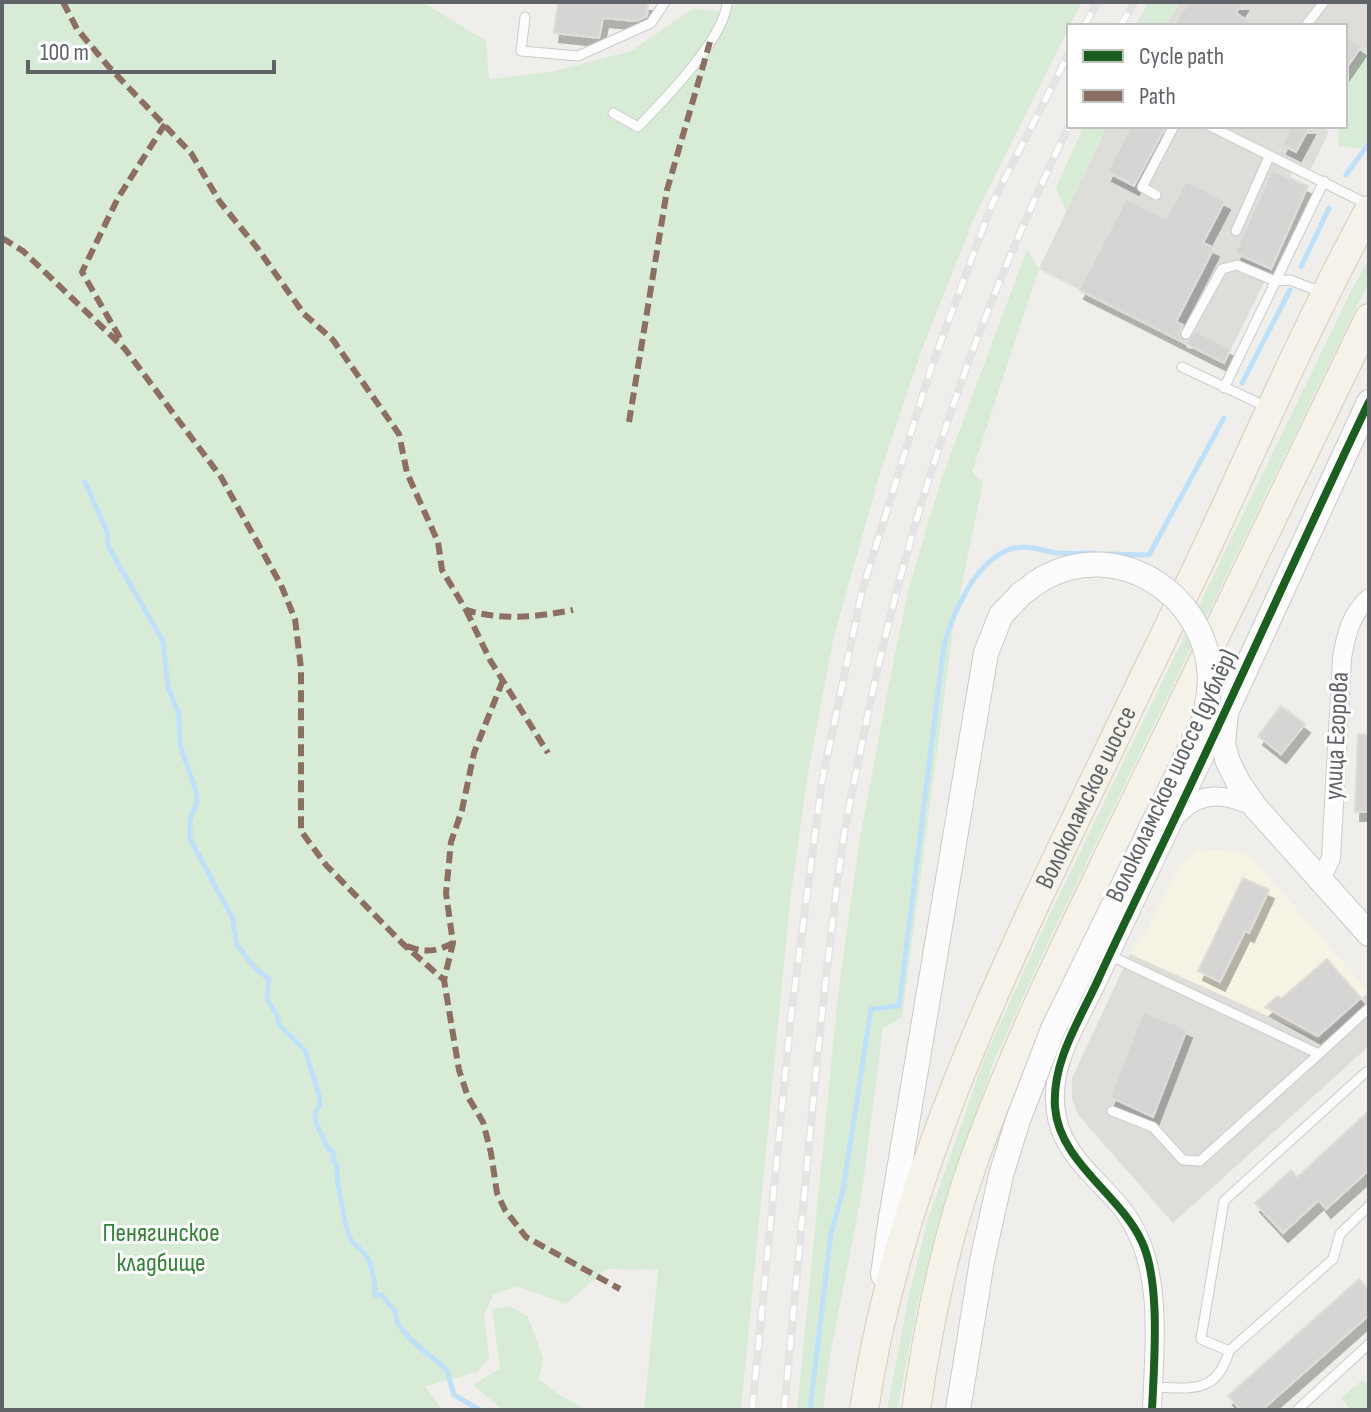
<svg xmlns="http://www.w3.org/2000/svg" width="1371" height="1412" viewBox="0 0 1371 1412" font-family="'Sofia Sans Condensed',sans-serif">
<defs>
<filter id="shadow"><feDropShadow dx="5" dy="9" stdDeviation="0" flood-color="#0004"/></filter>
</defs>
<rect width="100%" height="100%" fill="#efeeea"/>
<path fill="#f7f3e4" d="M1205,849l38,4 14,11 112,128 -52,47 -187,-85 14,-19 37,-71 16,-13z"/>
<path fill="#dfddda" d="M1180,2h189v42l-24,34v-52h-180z
M1107,126h210l12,5 -18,38 -15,-6 -6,15 18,8 -37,83 -47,94 -185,-94z
M1130,954l187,84 52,-46v54l-196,177 -94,-107 -7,-17v-21z"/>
<path fill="#d8ebd6" d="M2,2h420l64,39 3,38 62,-7 80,-21 63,-43c18,4 30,5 45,-6h343l-108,216 -50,126 -43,126 -48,170 -26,139 -17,123 -49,508h-97l14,-140 -52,-1 -40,35 -49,-18 -24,9 -9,19 5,44 -12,14 -52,14 17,24h-440z
M1149,2h31l-15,24h-30z
M1369,44v95l-6,9 -25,-2 1,-20h6v-48z
M1084,126h23l-41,86 -10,-25z
M1027,249l12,20 -67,203 11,11 -29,139 -52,395 -19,11 -21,163 -31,160 -8,59h-26l41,-415 21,-151 28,-150 21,-103 33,-111z
M1369,259v23l-317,652 -58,127 -56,163 -20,79 -21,107h-10l21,-110 19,-78 58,-165 58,-128 308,-638z
M510,1306l18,11 15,41 -4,21 16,13 32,18h-84l-30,-25 27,-17 -8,-59z
M1362,1380l7,8v22h-18l-10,-11z"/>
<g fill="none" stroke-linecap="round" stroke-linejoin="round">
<path stroke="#bfe0f9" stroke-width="5" d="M1346,175l23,-32
M1301,267l28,-59
M1242,383l48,-93
M85,482l22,50 1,14 55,95 5,46 11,28 1,30 16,46 1,10 -7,19v19l42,78 5,28 18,23 14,11 -2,20 10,16 2,10 26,25 14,45 1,10 -5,8 1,10 12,26 6,4 -1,7 4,5c-1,13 8,63 14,75 4,7 9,7 13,13 9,10 11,30 11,42h7l13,16 3,13 12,15 37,31 7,25 26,15
M1104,554l45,1 75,-137
M810,1410l21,-177 12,-43 28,-181 28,-3 45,-361c10,-34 32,-87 70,-97 16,-3 28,3 43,5 12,1 25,0 37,0"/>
</g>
<path fill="#d6d5d3" stroke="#deddd9" stroke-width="2" filter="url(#shadow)" d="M558,2h90l-1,14 -11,5 -33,-3 -4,20 -45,-5z
M1189,2h54l-7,11 19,13h-82z
M1345,36l16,11 -16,23z
M1131,126h35l-32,60 -27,-14z
M1292,126h18l-14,26 -14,-7z
M1272,170l36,16 -37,83 -36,-16z
M1186,181l39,20 -22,42 11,5 -38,74 7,3 -4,10 3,5 5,1 9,-10 35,18 -7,14 -145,-73 47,-91 40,20z
M1281,706l24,18 -24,30 -23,-18z
M1358,734l11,1v77h-14z
M1243,878l26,12 -20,43 -4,-2 -25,51 -22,-11z
M1327,959l34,39 -43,38 -53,-29 13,-11 3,3z
M1143,1012l44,17 -34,88 -43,-20z
M1369,1111v59l-43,39 -7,-9 -36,33 -28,-30 36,-33 6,7z
M1359,1279l10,11v25l-107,95h-21l-13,-14z"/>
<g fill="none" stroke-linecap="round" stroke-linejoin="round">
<g stroke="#cbcccc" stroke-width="11">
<path id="lane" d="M525,17l-4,34 57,5 73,-33 14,-21
M1307,24l17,-22
M613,113l25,14c25,-26 88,-90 89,-125
M1210,126l159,79
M1156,195l-14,-8 32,-61
M1236,231l33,-74
M1186,334l36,-65 15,-4 38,16 15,-1 34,13
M1182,367l85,40
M1224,388l100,-207
M1109,955l210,99 50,-46
M1112,1111l41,16 30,33 17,1 119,-107
M1229,1351l104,-92 7,-25 29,-28
M1153,1387c37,1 64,8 76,-36l-28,-12 23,-138 142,-129h3
M1297,1410l72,-66"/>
</g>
<g stroke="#cbcccc" stroke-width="20">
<path id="street" d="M1180,813c21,-23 48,-19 74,-6
M1321,880l10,-22 11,-200c4,-24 9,-44 27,-60
M1152,1410c2,-65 13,-145 -29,-200 -21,-27 -51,-48 -63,-81 -5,-15 -6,-33 -4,-48 4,-32 28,-71 42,-101 40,-86 82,-172 123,-258"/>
</g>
<g stroke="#cacacb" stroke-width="26">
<path id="secondary" d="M1369,402l-143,310 -3,32 5,18 11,22 17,24 113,126
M883,1275l7,-51 96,-571 15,-38 21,-22
M958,1410l24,-149 19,-86"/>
</g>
<g stroke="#d7ceb8" stroke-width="30">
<g id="primary">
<path id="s1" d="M864,1410c38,-257 170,-501 280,-733 30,-61 60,-122 88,-184 44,-96 87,-191 137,-283"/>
<path d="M916,1410c12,-85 30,-172 59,-253 49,-133 113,-259 175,-386 73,-151 146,-302 219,-453"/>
</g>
</g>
<use href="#lane" stroke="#fdfcfc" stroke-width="9"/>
<use href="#street" stroke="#fdfcfc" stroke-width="18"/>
<use href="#secondary" stroke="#fdfcfc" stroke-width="24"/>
<use href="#primary" stroke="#f4f2e9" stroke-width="28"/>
<g stroke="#e4e4e4" stroke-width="8">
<path id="rail" d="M1084,26l14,-24
M1120,26l15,-24
M752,1410l39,-394 31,-235 40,-190 69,-223 61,-164 77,-151
M784,1410c19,-190 33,-381 59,-569 5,-33 13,-66 19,-98 42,-214 112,-422 207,-617"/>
</g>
<use href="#rail" stroke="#fff" stroke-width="5" stroke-dasharray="15" stroke-linecap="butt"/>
<g stroke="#cacacb" stroke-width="26" stroke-linecap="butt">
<path id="secondary-bridge" d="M1001,1175l17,-55 35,-91 151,-309c3,-15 6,-28 6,-43 -3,-83 -93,-141 -168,-98 -7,4 -13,10 -20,14"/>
</g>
<use href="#secondary-bridge" stroke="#fdfcfc" stroke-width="24"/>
<path stroke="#8d6e63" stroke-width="6" stroke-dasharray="12 6" stroke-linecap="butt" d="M63,2l14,27 31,37 83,87 29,49 38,47 46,65 29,26 66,94 8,39 31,69 4,28 24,40c37,11 70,7 107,0
M2,238l21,13 102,98 96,128 60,108 14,34 6,49v163l25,34 77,79 41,36
M120,338l-38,-66 36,-74 47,-74
M629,422l38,-232 43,-148
M466,610l24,50 58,93
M503,680l-29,73 -12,57 -11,32 -5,51 7,50 -9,37 15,90 9,27 15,25 8,31 6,40 8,17 21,27 94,52
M407,946c17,7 29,6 46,-3"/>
<g stroke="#fff" stroke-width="13">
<path id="cycleway" d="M1152,1410c2,-46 9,-127 -10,-168 -22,-48 -83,-80 -87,-135 -3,-45 24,-86 42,-125 25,-55 52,-109 78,-164 66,-138 128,-278 194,-416"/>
</g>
<use href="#cycleway" stroke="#1b5e20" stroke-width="8"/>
</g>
<g text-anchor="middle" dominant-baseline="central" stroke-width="6" stroke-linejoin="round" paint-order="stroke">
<g font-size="26" fill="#5f6368" stroke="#fff">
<text transform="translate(1337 736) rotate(-87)">улица Егорова</text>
<text transform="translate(1172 776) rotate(-65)">Волоколамское шоссе (дублёр)</text>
<text stroke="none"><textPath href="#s1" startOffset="654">Волоколамское шоссе</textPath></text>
</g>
<g font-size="26" fill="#348238" stroke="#fff">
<text x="161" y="1233">Пенягинское<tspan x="161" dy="30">кладбище</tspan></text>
</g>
</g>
<rect width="1371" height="1412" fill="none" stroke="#5f6368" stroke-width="8"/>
<rect x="1067" y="24" width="280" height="104" fill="#ffffff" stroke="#bfc1c3" stroke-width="2"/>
<rect x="1083" y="50" width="40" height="12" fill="#1b5e20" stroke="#bfc1c3" stroke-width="2"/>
<text x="1139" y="64" font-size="24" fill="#5f6368">Cycle path</text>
<rect x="1083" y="90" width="40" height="12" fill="#8d6e63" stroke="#bfc1c3" stroke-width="2"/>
<text x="1139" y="104" font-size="24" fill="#5f6368">Path</text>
<path d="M28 60v12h246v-12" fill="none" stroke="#5f6368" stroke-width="4"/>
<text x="40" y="60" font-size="24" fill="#5f6368" stroke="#ffffff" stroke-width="6" paint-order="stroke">100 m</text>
</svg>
